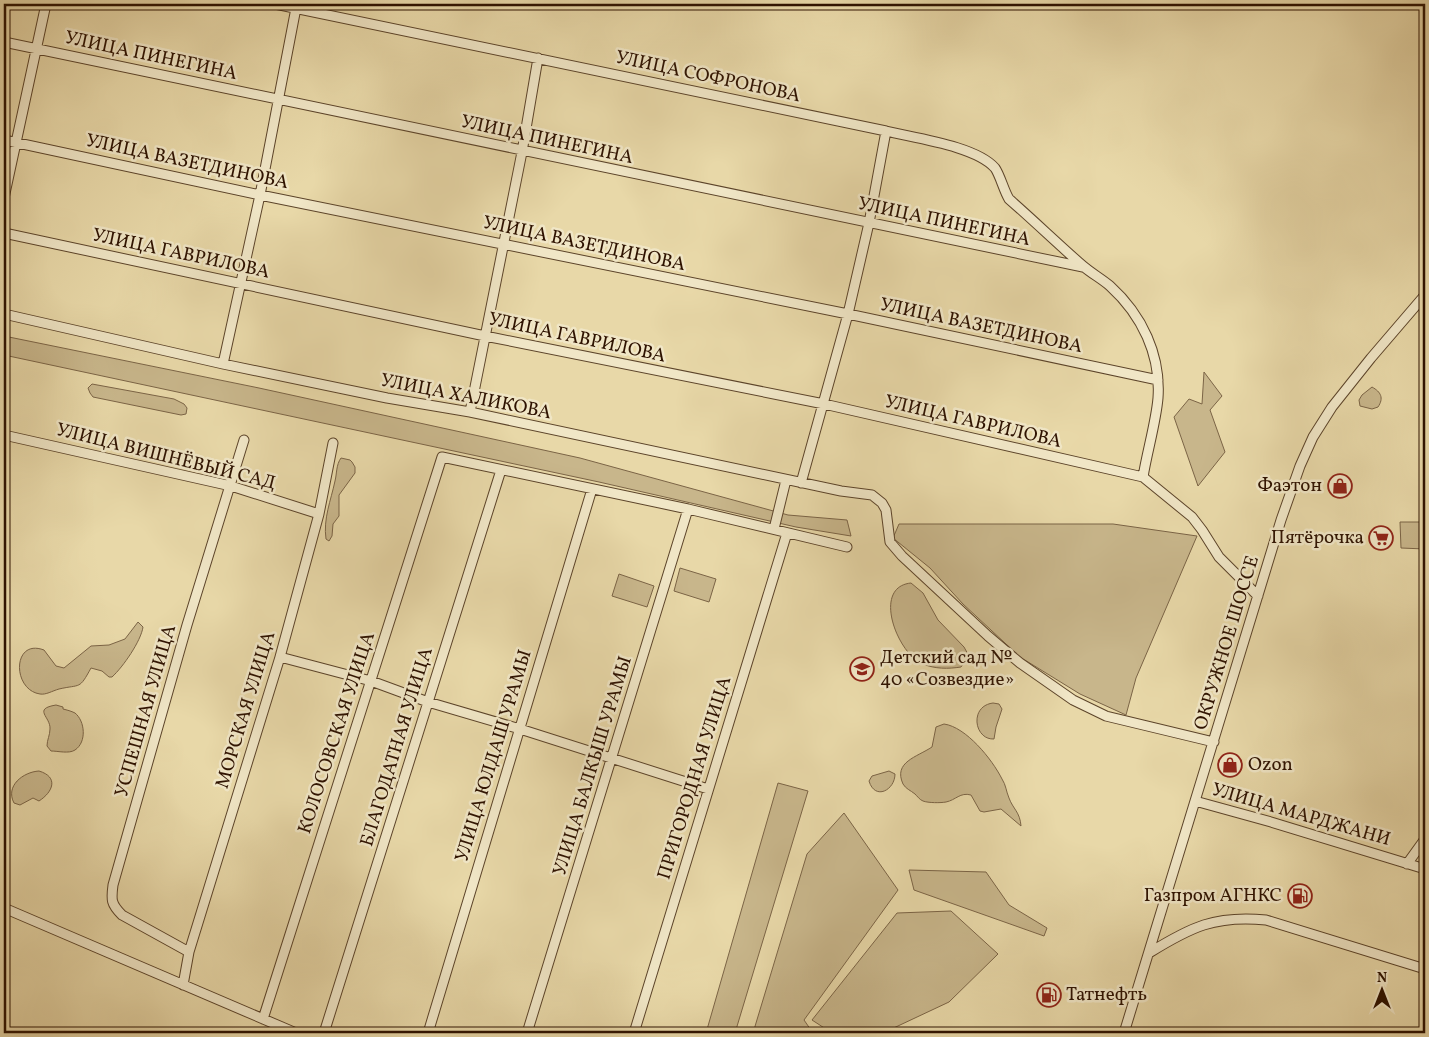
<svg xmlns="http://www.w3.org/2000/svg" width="1429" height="1037" viewBox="0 0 1429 1037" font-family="Vollkorn,serif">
<rect width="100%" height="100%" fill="#e8d8a8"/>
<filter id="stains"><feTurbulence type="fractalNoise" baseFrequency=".004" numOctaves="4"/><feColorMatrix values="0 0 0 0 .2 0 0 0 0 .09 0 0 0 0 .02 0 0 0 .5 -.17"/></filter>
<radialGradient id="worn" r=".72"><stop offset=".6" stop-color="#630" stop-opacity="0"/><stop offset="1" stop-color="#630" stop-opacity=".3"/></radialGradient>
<path fill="#c8b68b" stroke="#7b6446" d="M4,336l255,52 321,70 208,57 59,5 4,16 -55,-9 -197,-45 -595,-127z
M1204,372l18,24 -12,14 15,42 -27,34 -24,-69 15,-18 13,5z
M92,384l82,15 10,5 3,4 -1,6 -5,1 -88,-18 -3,-4 -2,-5z
M1372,387c9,5 12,11 6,20l-6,2 -12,-3 -1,-6 3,-5z
M341,458l9,2 2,2 3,5v6l-16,22v21l-6,8 -1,12 -3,5 -3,-2c-3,-20 5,-39 9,-58 2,-8 1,-16 6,-23z
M1400,522h25v27l-24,-1z
M899,524h214l84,12 -61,142 -10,37 -46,-21 -60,-37 -57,-53 -33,-36 -37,-30z
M680,568l36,11 -7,23 -35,-11z
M619,574l35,12 -7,21 -35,-11z
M911,583l12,10 15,27 26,27 5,9 -8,11c-13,2 -26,2 -38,-3 -25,-9 -52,-77 -12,-81z
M138,622l5,5c-2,14 -20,40 -31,50h-3l-7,-6 -11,-3c-12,22 -10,16 -32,21 -7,2 -13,6 -19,5 -28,-4 -28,-56 4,-44l12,16 8,2 27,-22 18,-1 16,-6z
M993,703l6,1 3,5 -6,18 -2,12c-20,1 -25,-33 -1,-36z
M56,705l7,2v2c4,1 8,2 12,4 10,8 12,29 0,37 -6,4 -17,1 -24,1l-4,-5c0,-6 3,-11 3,-17 1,-12 -18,-20 6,-24z
M944,724c22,3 48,35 58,55 4,6 4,12 7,19 4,11 11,14 12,28l-20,-17 -17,3 -4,-1 -9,-16c-11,-3 -15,5 -25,7 -5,1 -18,1 -23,-1 -3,-1 -6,-5 -8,-7 -5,-4 -9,-5 -12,-10 -10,-22 14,-27 29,-37l4,-20z
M39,771c20,6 14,21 0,30l-6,-3 -13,7 -6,-2c-9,-17 9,-31 25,-32z
M889,771l6,3c0,16 -20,27 -26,7l3,-5z
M778,783l30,8 -73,242h-29z
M844,813l54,77 -94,130 9,13h-60l54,-179z
M909,870l77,2 23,33 38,23 -3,8 -130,-46z
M951,911l47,43 -49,48 -66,31h-51l-20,-13 85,-107z"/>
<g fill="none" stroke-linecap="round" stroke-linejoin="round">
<g stroke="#5c442a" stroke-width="11">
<path id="minor" d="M275,4l611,127c28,7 90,15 109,37 5,7 9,23 14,31 25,22 49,45 74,67 8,7 19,13 27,20 32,29 51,69 48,112 -2,24 -11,54 -15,79l49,40 10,13 17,27 39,39
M4,42l1079,225
M4,140l256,55 588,119 310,66
M4,198l42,-194
M4,233l481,103 339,68 319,73
M4,314l219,50 164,34 83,14 371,79 31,4 10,8 4,7 4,32 12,14 86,80 32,27 53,37 33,16 108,26
M223,364l37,-169 36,-187
M470,412l52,-260 16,-94
M4,435l227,51 88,28
M801,483l47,-169 21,-91 17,-92
M774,529l12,-49
M280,657l91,24 57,21 92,27 188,60
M1195,801l76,21 154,47
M1407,864l18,-25
M4,908l292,125
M189,952l-67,-37c-11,-11 -11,-15 -9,-30l74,-260 57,-185
M1149,953c42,-26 66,-38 117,-33l159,49
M183,985l6,-33 91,-295 39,-143 14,-71
M263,1019l179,-562 246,52 159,38
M324,1033l177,-563
M428,1033l164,-544
M527,1033l161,-524
M634,1033l153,-500
M1124,1033l157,-513 19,-54 13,-29 19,-30 39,-49 54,-63"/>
</g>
<use href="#minor" stroke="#f0e6c6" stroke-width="9"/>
</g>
<defs>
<g id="shop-ring" transform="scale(1.25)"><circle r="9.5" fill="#f0e6c6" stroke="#8f2418" stroke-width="1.5"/><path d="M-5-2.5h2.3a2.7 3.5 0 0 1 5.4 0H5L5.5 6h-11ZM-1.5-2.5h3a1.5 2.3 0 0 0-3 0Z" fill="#8f2418"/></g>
<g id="supermarket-ring" transform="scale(1.25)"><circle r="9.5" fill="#f0e6c6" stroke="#8f2418" stroke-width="1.5"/><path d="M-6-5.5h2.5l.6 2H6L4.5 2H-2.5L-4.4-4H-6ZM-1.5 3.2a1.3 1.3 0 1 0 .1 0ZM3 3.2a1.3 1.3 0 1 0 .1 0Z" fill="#8f2418"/></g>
<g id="school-ring" transform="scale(1.25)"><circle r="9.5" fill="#f0e6c6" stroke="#8f2418" stroke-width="1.5"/><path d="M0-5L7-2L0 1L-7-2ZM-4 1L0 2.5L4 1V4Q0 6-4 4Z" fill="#8f2418"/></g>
<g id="fuel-ring" transform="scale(1.25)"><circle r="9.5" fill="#f0e6c6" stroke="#8f2418" stroke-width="1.5"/><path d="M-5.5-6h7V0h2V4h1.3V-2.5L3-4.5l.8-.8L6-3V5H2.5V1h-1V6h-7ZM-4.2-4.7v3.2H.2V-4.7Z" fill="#8f2418"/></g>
</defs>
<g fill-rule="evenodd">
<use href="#shop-ring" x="1340" y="486"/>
<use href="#supermarket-ring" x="1381" y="538"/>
<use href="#school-ring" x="862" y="669"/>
<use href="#shop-ring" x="1230" y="765"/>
<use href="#fuel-ring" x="1300" y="896"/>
<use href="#fuel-ring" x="1049" y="995"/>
</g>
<g text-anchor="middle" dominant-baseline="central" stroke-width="5" stroke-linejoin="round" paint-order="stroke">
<g font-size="19" fill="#2e1200" stroke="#f0e6c6">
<text transform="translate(151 56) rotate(12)">УЛИЦА ПИНЕГИНА</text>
<text transform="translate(708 77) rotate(12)">УЛИЦА СОФРОНОВА</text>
<text transform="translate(547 140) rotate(12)">УЛИЦА ПИНЕГИНА</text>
<text transform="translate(187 162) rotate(12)">УЛИЦА ВАЗЕТДИНОВА</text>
<text transform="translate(944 222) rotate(12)">УЛИЦА ПИНЕГИНА</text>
<text transform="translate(584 244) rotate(12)">УЛИЦА ВАЗЕТДИНОВА</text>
<text transform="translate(181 254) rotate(12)">УЛИЦА ГАВРИЛОВА</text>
<text transform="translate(981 326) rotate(12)">УЛИЦА ВАЗЕТДИНОВА</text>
<text transform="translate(577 338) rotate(12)">УЛИЦА ГАВРИЛОВА</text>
<text transform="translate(466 397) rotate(11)">УЛИЦА ХАЛИКОВА</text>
<text transform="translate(973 422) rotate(13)">УЛИЦА ГАВРИЛОВА</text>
<text transform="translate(166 457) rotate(14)">УЛИЦА ВИШНЁВЫЙ САД</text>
<text transform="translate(1227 643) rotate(-73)">ОКРУЖНОЕ ШОССЕ</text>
<text transform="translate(246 710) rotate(-73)">МОРСКАЯ УЛИЦА</text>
<text transform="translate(146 711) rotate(-74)">УСПЕШНАЯ УЛИЦА</text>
<text transform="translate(337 733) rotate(-72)">КОЛОСОВСКАЯ УЛИЦА</text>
<text transform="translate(397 747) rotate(-73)">БЛАГОДАТНАЯ УЛИЦА</text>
<text transform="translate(494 756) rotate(-73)">УЛИЦА ЮЛДАШ УРАМЫ</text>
<text transform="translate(593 766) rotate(-73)">УЛИЦА БАЛКЫШ УРАМЫ</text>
<text transform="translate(695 778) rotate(-73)">ПРИГОРОДНАЯ УЛИЦА</text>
<text transform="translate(1301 815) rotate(16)">УЛИЦА МАРДЖАНИ</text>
</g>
<g font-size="19" fill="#2e1200" stroke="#f0e6c6" text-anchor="end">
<text x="1322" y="486">Фаэтон</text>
<text x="1364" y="538">Пятёрочка</text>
<text x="880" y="658" text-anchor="start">Детский сад №<tspan x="880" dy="22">40 «Созвездие»</tspan></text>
<text x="1248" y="765" text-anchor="start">Ozon</text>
<text x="1282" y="896">Газпром АГНКС</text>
<text x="1066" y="995" text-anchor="start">Татнефть</text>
</g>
</g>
<rect width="1429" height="1037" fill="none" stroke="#e8d8a8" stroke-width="20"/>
<rect x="5" y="5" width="1419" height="1027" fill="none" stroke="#2e1200" stroke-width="2.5"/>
<rect x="10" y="10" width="1409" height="1017" fill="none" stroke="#2e1200"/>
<g transform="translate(1382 990)" stroke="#f0e6c6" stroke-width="4" paint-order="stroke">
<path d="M0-4L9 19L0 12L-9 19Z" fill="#2e1200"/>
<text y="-8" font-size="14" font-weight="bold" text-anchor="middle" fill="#2e1200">N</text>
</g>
<rect width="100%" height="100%" filter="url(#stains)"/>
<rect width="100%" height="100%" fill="url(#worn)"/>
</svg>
